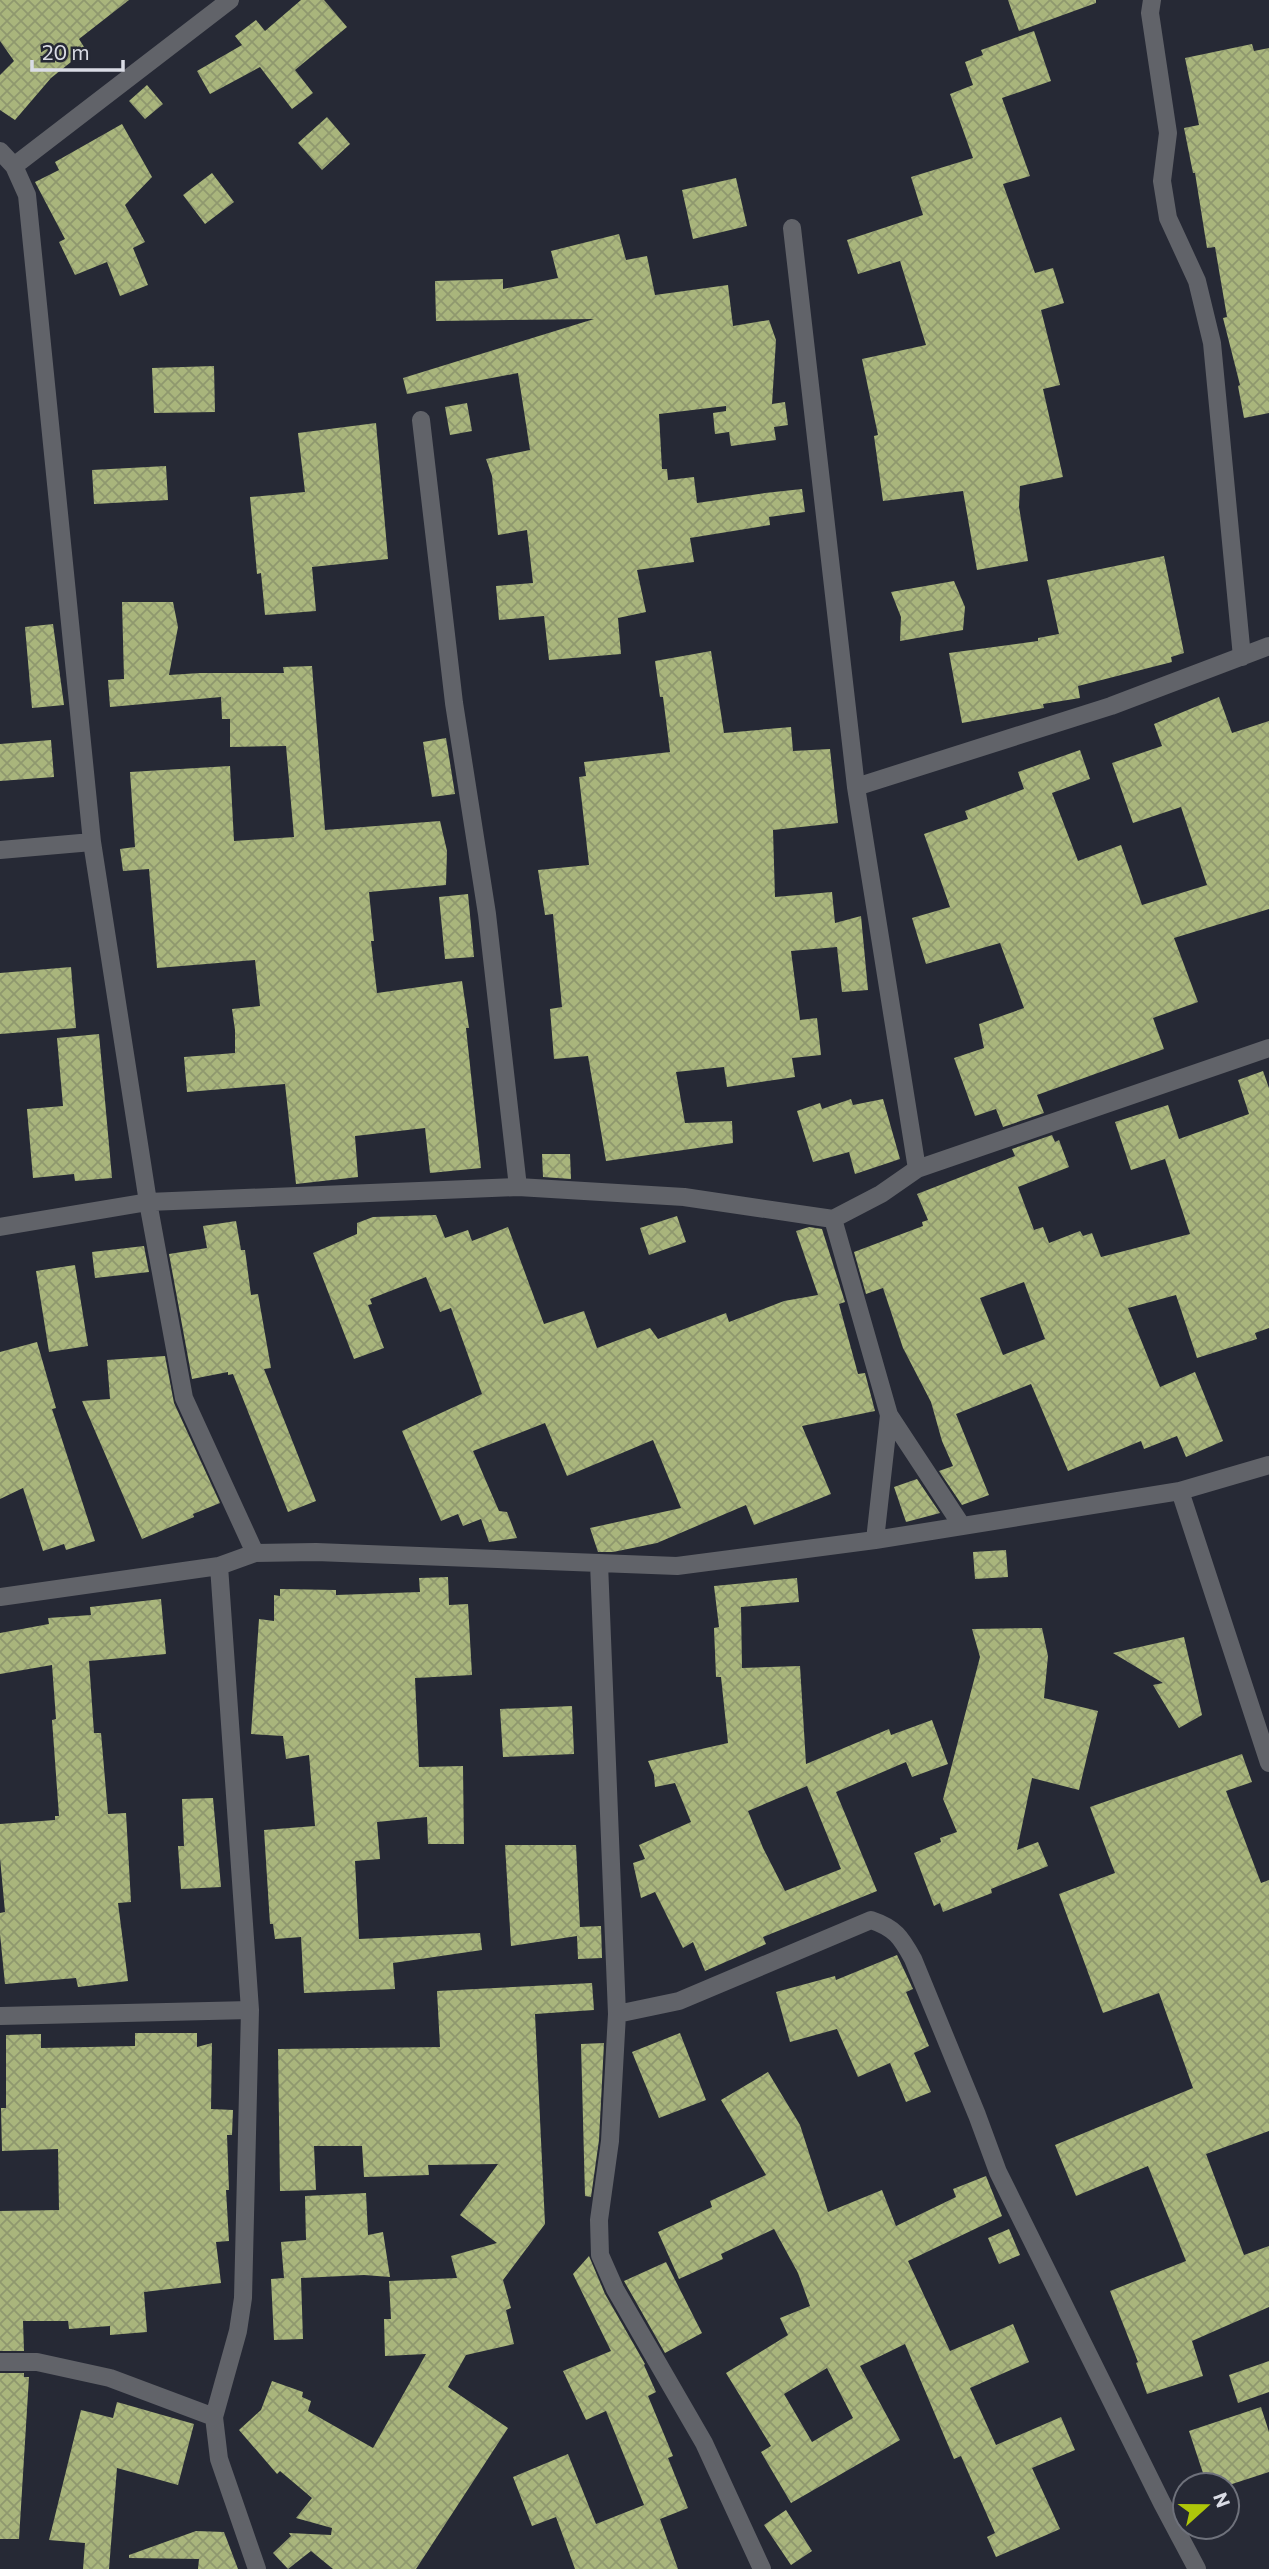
<svg xmlns="http://www.w3.org/2000/svg" width="1269" height="2569" viewBox="0 0 1269 2569" font-family="Commissioner,sans-serif">
<defs>
<pattern id="building-cross-hatch" width="8" height="8" patternUnits="userSpaceOnUse" patternTransform="scale(1.75)"><rect width="8" height="8" fill="#a9b57c"/><path d="M0 0l8 8M0 8l8-8" fill="none" stroke="#8f986e"/></pattern>
</defs>
<rect width="100%" height="100%" fill="#262935"/>
<path fill="url(#building-cross-hatch)" fill-rule="evenodd" d="M0,0h129l-50,39 7,11 -35,28 -36,42 -15,-10v-35l14,-14 -14,-20z
M301,0h23l23,27 -52,43 18,23 -21,16 -32,-42 -50,27 -13,-23 45,-26 -7,-9 21,-16 9,11z
M1008,0h88v3l-77,28z
M1034,31l17,50 -49,17 28,78 -27,8 32,89 18,-5 11,35 -23,7 19,75 -17,4 20,88 -43,9 -1,21 9,54 -51,9 -14,-79 -80,10 -9,-65 4,-1 -16,-76 64,-14 -26,-84 -42,13 -11,-34 76,-25 -12,-38 62,-19 -23,-64 23,-9 -8,-23 18,-7 -2,-5z
M1252,44l2,7 15,-3v365l-25,5 -6,-32 2,-1 -17,-67 4,-1 -12,-70 -8,1 -12,-75h-2l-9,-45 15,-3 -14,-67z
M147,85l16,19 -18,15 -16,-18z
M327,117l23,27 -28,26 -24,-27z
M122,124l30,53 -27,28 20,37 -12,6 15,37 -28,11 -13,-34 -32,13 -16,-33 6,-3 -30,-57 24,-12 -4,-8z
M212,173l22,29 -29,22 -22,-29z
M736,178l11,48 -54,13 -11,-49z
M619,234l7,26 21,-4 8,39 73,-10 5,41 36,-6 7,20 -4,64 13,-2 3,23 -14,2 2,13 -45,6 -2,-14 -14,2 -2,-21 13,-2v-5l-67,8 3,55h5l1,11 26,-3 3,26 68,-10 37,-4 3,23 -36,5 1,8 -80,13 4,24 -57,8 9,42 -28,6 3,36 -72,6 -5,-44 -45,4 -3,-34 37,-3 -6,-53 -29,5 -6,-59 -6,-17 44,-9 -12,-77 -111,21 -4,-16 191,-59 -158,2 -1,-40 68,-2v10l55,-11 -7,-27z
M214,366l1,46 -61,1 -2,-45z
M467,403l5,28 -22,4 -5,-28z
M376,423l12,136 -76,8 4,44 -51,4 -4,-42 -4,1 -7,-77 55,-5 -7,-59z
M166,466l2,34 -74,4 -2,-34z
M1164,556l20,97 -13,4 1,5 -94,24 2,12 -37,6 1,4 -82,15 -13,-70 89,-12v-3l21,-4 -12,-54z
M954,581l11,26 -2,23 -63,11 1,-24 -10,-25z
M122,602h51l5,25 -9,48 31,-2h84l-1,-6 29,-1 13,164 115,-9 7,30 -1,34 -77,7 5,49h-3l6,52 85,-12 7,47h-3l15,140 -51,5 -5,-45 -70,8 3,41 -62,7 -11,-100 -98,8 -3,-35 51,-4v-23l-3,-21 28,-3 -5,-46 -98,8 -8,-99 -26,2 -3,-22 15,-2 -5,-75 100,-6 4,75 60,-4 -8,-91 -56,1v-28h-8l-1,-22 -111,10 -2,-27 16,-1z
M53,624l11,81 -32,3 -7,-81z
M711,651l13,82 67,-6 2,24 37,-2 8,74 -65,7 2,67 57,-5 3,31 26,-7 7,74 -26,2 -5,-45 -46,4 9,69 17,-2 4,37 -29,3 3,19 -68,10 -3,-20 -48,5 9,51 47,-2 1,22 -127,18 -18,-105 -34,3 -4,-50 12,-2 -9,-93 -8,1 -7,-45 51,-5 -10,-88 7,-1 -2,-14 86,-10 -7,-55h-3l-5,-36z
M1219,697l13,36 37,-12v188l-95,29 24,64 -45,16 11,31 -127,46 7,18 -41,14 -7,-18 -21,7 -21,-58 30,-10 -5,-24 45,-16 -24,-65 -74,21 -14,-46 38,-11 -26,-73 44,-15 -3,-8 59,-22 -6,-17 62,-22 10,29 -38,14 26,68 43,-16 21,60 65,-20 -26,-78 -48,16 -21,-60 50,-17 -8,-22z
M446,738l9,56 -23,3 -9,-55z
M51,740l3,37 -54,4v-37z
M468,894l6,63 -29,2 -6,-62z
M71,967l5,61 -76,6v-61z
M99,1034l13,144 -37,3 -1,-7 -41,4 -6,-69 36,-3 -6,-68z
M1263,1071l6,17v240l-14,5 2,6 -60,19 -21,-63 -48,13 32,79 35,-15 28,69 -37,16 -9,-21 -33,13 -3,-8 -73,30 -37,-87 -75,30 33,81 -27,10 -23,-34 14,-5 -11,-25 -11,-39 -28,-54 -20,-60 -17,6 -12,-42 69,-26 -1,-4 6,-2 -11,-26 98,-38 -3,-7 40,-14 3,7 4,-2 10,27 -51,20 16,43 9,-3 6,16 31,-12 3,5 9,-3 9,24 89,-23 -25,-75 -34,11 -16,-48 53,-17 11,34 70,-25 -11,-34zM1024,1282l21,57 -42,16 -23,-57z
M851,1099l2,6 30,-6 17,60 -45,15 -6,-22 -36,10 -16,-51 23,-8 2,6z
M542,1154h28l1,25 -28,-2z
M436,1215l9,23 23,-8 4,11 36,-14 36,97 40,-13 13,37 53,-20 8,11 68,-26 3,9 55,-21 34,-6 -22,-64 13,-4 13,2 23,73 -6,2 19,70 7,-1 10,38 -73,15 29,68 -77,31 -8,-20 -89,38 -44,9h-15l-8,-24 91,-20 -28,-68 -86,36 -22,-53 -72,28 26,60 8,1 10,26 -28,4 -8,-23 -18,7 -5,-12 -17,7 -39,-90 80,-37 -31,-86 -11,4 -14,-35 -56,22 2,5 -4,1 16,43 -30,11 -41,-106 44,-19v-11l16,-6z
M677,1216l9,26 -37,13 -9,-27z
M236,1221l5,29h4l6,45 7,-1 13,74 -7,1 52,132 -28,11 -55,-138 -5,1v-3l-36,7 -23,-125 38,-6 -4,-22z
M144,1246l5,26 -54,6 -3,-26z
M75,1265l13,81 -39,6 -13,-81z
M37,1342l19,66 -4,1 43,132 -29,9 -2,-6 -21,7 -20,-63 -23,11v-147z
M165,1356l9,47 46,100 -27,11 1,3 -52,22 -60,-138 28,-2 -3,-39z
M917,1479l23,34 -34,9 -12,-35z
M1006,1550l2,27 -33,2 -2,-27z
M448,1577l1,28 19,-1 4,71 -57,3 4,89 44,-1 1,78h-36l-1,-27 -50,5 3,37 -25,2 4,78 121,-6 2,17 -89,13 2,26 -91,4 -3,-56 -26,2 -2,-15h-3l-6,-94 51,-4 -6,-71 -23,4 -3,-23 -32,-2 8,-115 15,2v-26l6,1v-7l56,1v5l84,-3 -1,-14z
M797,1578l2,24 -58,5 1,61 58,-2 6,98 83,-35 2,6 41,-15 16,44 -36,13 -6,-15 -70,30 41,99 -114,46 3,7 -61,27 -12,-29 -10,6 -28,-56 -14,6 -8,-35 12,-4 -6,-14 52,-23 -16,-39 -20,4 -1,-12 -6,-14 80,-18 -7,-66h-5l-2,-49 5,-1 -5,-41zM807,1786l34,83 -56,22 -22,-43 -15,-37z
M161,1599l5,55 -77,7 5,72h7l7,81 18,-1 5,89 -13,1 10,78 -50,6 -2,-9 -71,6 -5,-50v-21l5,-1 -5,-54v-34l55,-4v-4h4l-7,-96 4,-1 -4,-54 -52,9v-41l49,-9 -1,-6 43,-3 -1,-8z
M1042,1628l6,28 -4,42 54,13 -19,79 -47,-12 -15,72 21,-8 10,24 -57,23 1,4 -49,19 -3,-9 -6,3 -20,-53 27,-11 -1,-4 17,-6 -14,-33 37,-142 -8,-28z
M1184,1637l18,78 -23,13 -26,-43 10,-2 -50,-30z
M572,1706l2,48 -71,3 -3,-48z
M1242,1754l10,28 -26,9 35,92 8,-3v251l-63,23 38,101 25,-9v61l-77,34 11,35 -56,18 -11,-31 2,-1 -28,-71 76,-30 -38,-95 -72,30 -21,-51 138,-57 -34,-95 -56,20 -44,-119 56,-21 -25,-66z
M213,1798l8,89 -40,2 -3,-43h6l-2,-47z
M505,1845h71l4,82 21,-1 1,32 -24,1 -1,-23 -66,10z
M897,1955l16,34 -7,3 23,54 -15,7 17,39 -25,10 -16,-39 -32,14 -21,-48 -47,13 -14,-50 59,-16 1,4z
M592,1983l2,27 -59,4 10,210 -42,56 8,28 -5,2 8,34 -48,11 -18,32 60,41 -92,141h-83l-22,-18 -23,18 -15,-16 18,-17 -2,-3 42,2 1,-7 -36,-10 16,-20 -32,-27 -3,3 -38,-44 22,-20 11,-29 31,11 -1,5 9,4 -3,10 65,37 53,-94 -41,2 -1,-37h7l-2,-38 68,-3 -6,-22 46,-13 -37,-28 38,-51 -70,1 1,10 -65,2 -2,-31h-48l2,44 -36,1 -2,-142 162,-2 -3,-56z
M135,2033h62v14l15,-4 -1,66 22,1 -1,25h-5l2,55h-3l3,51 -13,1 5,41 -77,9 3,40 -37,3v-9l-41,3 -1,-8h-45l1,30h-24v-140l59,-1 -1,-61 -56,2 -1,-43h5v-73l35,-1v14l94,-2z
M680,2033l26,67 -47,18 -27,-66z
M604,2043l-5,97 -8,57 -6,-1 -4,-152z
M768,2072l32,53 28,87 54,-22 14,36 60,-29 -3,-8 33,-13 16,40 -94,45 42,90 63,-27 16,38 -59,26 26,57 65,-28 14,33 -43,18 28,61 -64,28 -9,-20 8,-4 -34,-77 -7,3 -49,-115 -45,22 40,74 -109,63 -30,-51 10,-6 -45,-73 62,-38 -8,-17 30,-12 -12,-33 -24,-44 -53,25 2,5 -44,20 -21,-47 54,-25 -2,-6 56,-26 -45,-75zM827,2368l26,50 -41,24 -28,-48z
M366,2193l2,42 15,-3 7,45 -26,-2 -63,3 2,61 -29,1 -3,-61 13,-1 -3,-36 25,-2 -1,-44z
M1009,2229l11,26 -21,9 -11,-26z
M589,2256l16,38 40,70 -1,1 12,27 -8,4 25,60 -5,2 20,50 -28,11 18,50h-103l-19,-52 -24,9 -19,-49 55,-23 28,70 48,-19 -38,-94 -20,9 -23,-49 48,-20 -38,-77z
M666,2262l36,71 -37,20 -41,-72z
M1269,2361v31l-31,11 -9,-28z
M0,2373h24v4h5l-10,162h-19z
M117,2402l77,22 -16,61 -61,-17 -8,101h-26l2,-26 -36,-3 32,-130 32,8z
M1261,2407l8,25v40l-40,13h-22l-18,-54z
M786,2510l26,41 -21,14 -27,-40z
M196,2531l28,1 14,37h-40l1,-10 -70,-1v-3z"/>
<g fill="none" stroke-linecap="round" stroke-linejoin="round">
<path stroke="#616369" stroke-width="18" d="M1152,0l-2,13 18,120 -6,48 6,37 29,63 15,62 30,314
M0,151l14,15 13,29 65,647 56,360 36,196 71,155
M14,166l216,-166
M792,228l64,559 61,382
M421,420l33,283 33,211 31,273
M856,787l255,-81 158,-60
M0,850l92,-8
M0,1227l148,-25 370,-15 166,10 149,22
M1180,1491l89,272
M962,1526l-73,-111 -56,-196 48,-25 36,-25 352,-121
M875,1540l14,-125
M599,1563l18,451 -7,127 -11,79 1,35 15,34 89,154 58,126
M219,1566l31,444 -7,288 -5,33 -24,86 5,42 38,110
M0,1597l219,-31 36,-13 61,-1 361,14 198,-26 305,-49 89,-26
M617,2014l62,-13 192,-81c24,8 30,17 42,39l64,156 21,57 164,331 35,66
M0,2016l250,-6
M0,2362h37l73,16 104,39"/>
</g>
<g transform="translate(1206 2506) rotate(69)"><circle r="33" fill="#262935" stroke="#6e717b" stroke-width="2"/>
<path d="M0-5L12 26L0 18L-12 26Z" fill="#aec60a"/>
<text y="-10" font-size="19" font-weight="bold" text-anchor="middle" fill="#dadce5">N</text>
</g>
<path d="M32 60v10h91v-10" fill="none" stroke="#dadce5" stroke-width="3.5"/>
<text x="42" y="60" font-size="21" fill="#dadce5" stroke="#262935" stroke-width="5" paint-order="stroke">20 m</text>
</svg>
